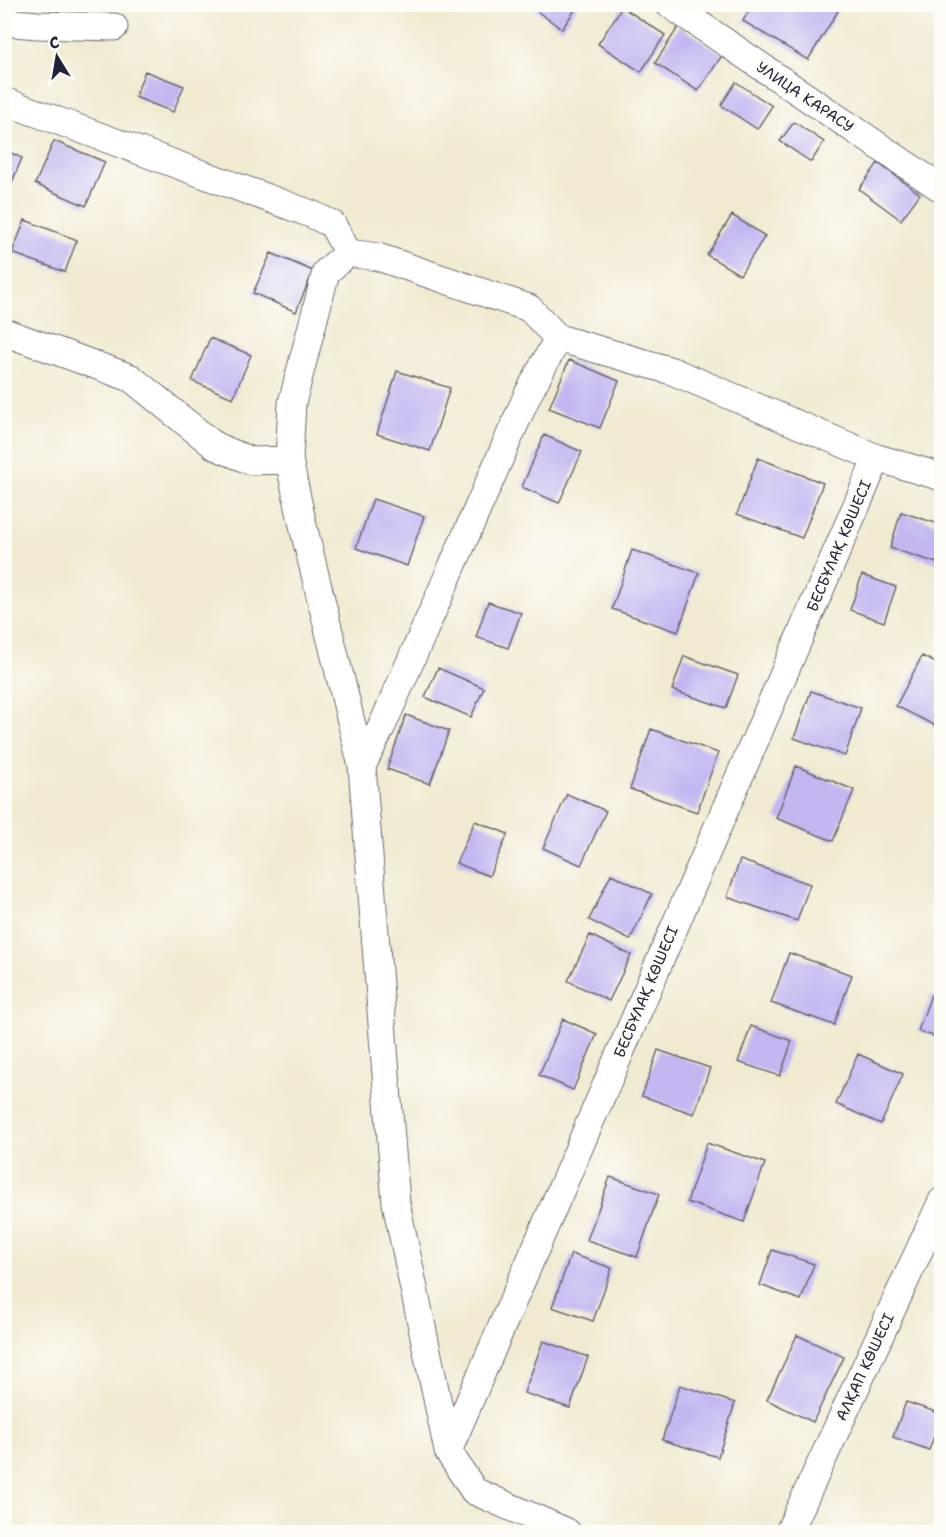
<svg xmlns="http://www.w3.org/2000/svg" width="946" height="1537" viewBox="0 0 946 1537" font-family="'Shantell Sans',sans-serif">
<rect width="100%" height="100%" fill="#fdfcf7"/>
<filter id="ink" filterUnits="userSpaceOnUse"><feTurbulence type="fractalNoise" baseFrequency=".0167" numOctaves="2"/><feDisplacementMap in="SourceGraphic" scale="12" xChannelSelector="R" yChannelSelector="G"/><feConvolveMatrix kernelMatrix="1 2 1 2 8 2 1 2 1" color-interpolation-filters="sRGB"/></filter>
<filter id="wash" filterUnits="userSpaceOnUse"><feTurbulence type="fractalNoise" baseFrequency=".008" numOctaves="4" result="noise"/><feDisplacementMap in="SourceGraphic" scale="24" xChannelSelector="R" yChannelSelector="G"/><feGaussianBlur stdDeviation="1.35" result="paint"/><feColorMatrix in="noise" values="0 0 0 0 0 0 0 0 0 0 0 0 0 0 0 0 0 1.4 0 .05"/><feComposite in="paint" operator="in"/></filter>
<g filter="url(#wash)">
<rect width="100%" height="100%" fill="#f1ead1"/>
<g id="blocks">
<path fill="#c3b6f1" d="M527,4h52l-17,25z
M752,5h74l12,6 -30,49 -65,-39z
M622,7l43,28 -24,37 -43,-28z
M679,26l44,28 -25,37 -43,-28z
M145,71l39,15 -11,26 -38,-15z
M736,82l36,24 -15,23 -36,-24z
M794,122l30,20 -13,20 -31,-21z
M54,141l51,21 -19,44 -51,-22z
M5,150l17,8 -17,41z
M878,163l42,31 -19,26 -42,-31z
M732,215l33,21 -25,39 -33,-20z
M25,220l52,20 -12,32 -53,-19z
M271,253l42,18 -17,41 -43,-19z
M210,338l41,17 -18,43 -41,-17z
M569,360l50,21 -19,47 -51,-20z
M397,371l53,17 -20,63 -53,-17z
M544,435l38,17 -23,51 -37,-16z
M758,458l65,25 -21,55 -65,-24z
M373,499l51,17 -17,50 -51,-18z
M901,512l41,13 -2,39 -50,-16z
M632,550l67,23 -21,59 -66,-23z
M862,575l34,12 -12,35 -34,-12z
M488,602l33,11 -13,35 -32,-11z
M684,656l54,19 -12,33 -54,-18z
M922,656l20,10v63l-46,-23z
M438,668l46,20 -13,29 -46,-20z
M811,691l50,17 -16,48 -51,-18z
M406,715l43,16 -19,53 -43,-15z
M651,729l67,24 -21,59 -67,-23z
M796,766l58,24 -21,51 -57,-23z
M567,794l39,17 -25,54 -38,-17z
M475,821l33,13 -19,42 -33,-13z
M740,860l70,24 -13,37 -70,-24z
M611,874l41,20 -22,46 -41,-20z
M590,935l41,20 -22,46 -41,-20z
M789,953l63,22 -18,50 -63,-22z
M931,995l11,4v40l-24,-8z
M563,1019l34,15 -24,56 -34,-15z
M751,1026l41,15 -12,35 -42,-14z
M658,1050l52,18 -16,46 -52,-18z
M858,1054l45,20 -22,50 -45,-20z
M707,1143l58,20 -21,59 -57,-20z
M610,1177l49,17 -22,63 -50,-17z
M772,1250l42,14 -13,36 -41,-15z
M571,1254l41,14 -19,53 -41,-14z
M797,1335l47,22 -31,65 -46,-22z
M543,1341l45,16 -18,51 -46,-15z
M680,1385l55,18 -17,54 -56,-17z
M906,1402l36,12 -13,36 -36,-13z"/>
</g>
</g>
<g filter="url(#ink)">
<use href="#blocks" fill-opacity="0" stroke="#6a6870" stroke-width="1.5"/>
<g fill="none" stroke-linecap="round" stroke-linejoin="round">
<g stroke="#6a6870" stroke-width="29">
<path id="minor" d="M669,4l273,185
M4,22l33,3 77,2
M4,101l307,113 21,10 16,29
M4,332l127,46 84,68 36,15 38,-1
M362,766l20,-40 146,-332 30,-56 114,33 205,87
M448,1451l-52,-248 -34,-437 -58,-236 -15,-70 3,-57 34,-131 22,-19 30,4 151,51 29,30
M567,1532l-93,-41 -26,-40 429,-993 65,19
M789,1532l153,-331"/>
</g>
<use href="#minor" stroke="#fff" stroke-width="27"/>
</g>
</g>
<g text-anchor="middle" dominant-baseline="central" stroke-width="6" stroke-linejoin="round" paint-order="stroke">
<g font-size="15" fill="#22223b" stroke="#fdfcf7">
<text transform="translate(805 97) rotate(34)">УЛИЦА КАРАСУ</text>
<text transform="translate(839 546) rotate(-67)">БЕСБҰЛАҚ КӨШЕСІ</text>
<text transform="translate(646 992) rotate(-67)">БЕСБҰЛАҚ КӨШЕСІ</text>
<text transform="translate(865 1367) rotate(-65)">АЛҚАП КӨШЕСІ</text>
</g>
</g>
<rect width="946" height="1537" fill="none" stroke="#fdfcf7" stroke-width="24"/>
<g transform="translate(57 57) rotate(349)" stroke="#fdfcf7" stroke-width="4.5" paint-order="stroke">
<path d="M0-4.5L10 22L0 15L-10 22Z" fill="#22223b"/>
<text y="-9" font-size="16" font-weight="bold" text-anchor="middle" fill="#22223b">С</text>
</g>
</svg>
